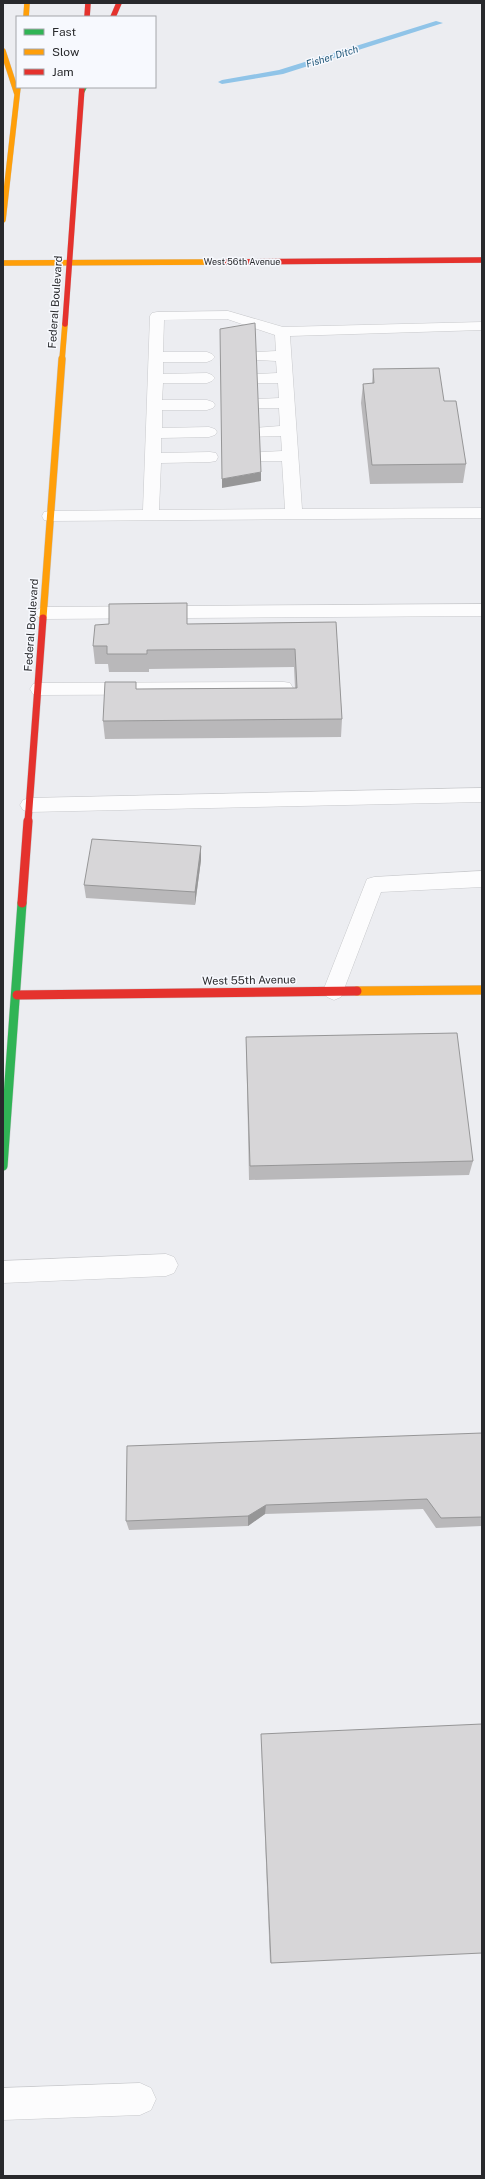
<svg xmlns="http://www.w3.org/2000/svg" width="485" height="2179" viewBox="0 0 485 2179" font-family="'Public Sans',sans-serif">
<rect width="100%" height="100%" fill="#ecedf1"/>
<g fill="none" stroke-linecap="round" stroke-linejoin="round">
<path fill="#90c4e8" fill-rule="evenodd" d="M436,21l7,2 -160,51 -61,10 -4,-2 4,-2 57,-10z"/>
<g stroke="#c8c9cc" stroke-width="1">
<path id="lane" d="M228,311l55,16 199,-5v8l-192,6 12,173 180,-1v10l-432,3 -6,-1 -2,-4 2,-4 6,-1 93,-1 7,-194 2,-3 5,-1zM227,319l48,16 1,16 -36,2 -3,3 3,3 36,2 1,12 -38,2 -3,3 3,3 5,2h34l1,15 -40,2 -2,3 2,3 6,2h34l1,18 -40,3 -2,3 2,3 6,2 35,-1 1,15 -39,2 -2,4 2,4h39l3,48 -126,1 2,-47 49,-1 6,-1 2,-4 -2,-4 -6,-1 -49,1v-15l48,-1 6,-2 2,-3 -2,-3 -6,-2 -47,1v-18h45l6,-2 2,-3 -2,-3 -6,-2h-45l1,-17h44l5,-2 3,-3 -3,-3 -5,-2 -44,1v-12h44l5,-2 3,-3 -3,-3 -5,-2h-44l1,-32z
M482,604v12l-438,3 -6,-2 -3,-4 3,-4 6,-2z
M284,682l6,1 3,5 -3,5 -6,1 -245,1 -6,-1 -3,-5 3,-5 6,-1z
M482,788v14l-452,10 -7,-2 -3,-5 3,-5 7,-2z
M482,871v16l-101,5 -40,105 -7,3 -7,-3 -4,-6 44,-112 7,-2z
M166,1254l8,3 4,8 -4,8 -8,3 -163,7v-22z
M140,2083l11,5 5,11 -5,11 -11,5 -137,5v-32z"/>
</g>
<g stroke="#c8c9cc" stroke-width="6">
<path id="fast-far1" d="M82,91l2,-4"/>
</g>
<g stroke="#c8c9cc" stroke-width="10">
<path id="fast" d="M3,1166l19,-263"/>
</g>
<g stroke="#c8c9cc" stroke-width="6">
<path id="slow-far2" d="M26,17l1,-14
M3,51l14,43
M3,220l15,-133
M3,263l217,-1
M62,360l3,-36"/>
</g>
<g stroke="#c8c9cc" stroke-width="8">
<path id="slow-far1" d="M43,618l19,-259"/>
</g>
<g stroke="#c8c9cc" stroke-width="10">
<path id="slow" d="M357,991l125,-1"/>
</g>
<g stroke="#c8c9cc" stroke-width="6">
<path id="jam-far2" d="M87,17l1,-14
M113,17l6,-14
M220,262l262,-2
M65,324l17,-237"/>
</g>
<g stroke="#c8c9cc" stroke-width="8">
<path id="jam-far1" d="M28,822l15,-204"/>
</g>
<g stroke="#c8c9cc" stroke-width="10">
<path id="jam" d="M22,903l6,-82
M17,995l340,-4"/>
</g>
<use href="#lane" fill="#fcfcfd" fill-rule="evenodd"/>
<use href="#fast-far1" stroke="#30b455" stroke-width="5.5"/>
<use href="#fast" stroke="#30b455" stroke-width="9"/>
<use href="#slow-far2" stroke="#ff9f0a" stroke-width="5.5"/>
<use href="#slow-far1" stroke="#ff9f0a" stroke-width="7"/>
<use href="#slow" stroke="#ff9f0a" stroke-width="9"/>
<use href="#jam-far2" stroke="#e5322d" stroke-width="5.5"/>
<use href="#jam-far1" stroke="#e5322d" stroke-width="7"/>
<use href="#jam" stroke="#e5322d" stroke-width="9"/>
</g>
<path fill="#b9b8ba" d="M373,369l71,32 22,63 -3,19 -93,1 -9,-81 2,-19h9z
M336,622l6,97 -1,18 -236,2 -2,-18 34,-32 158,-1 -1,-21 -145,2v3h-40l-1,-8h-13l-2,-18 95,-22z
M201,846v14l-6,45 -109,-7 -2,-13z
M246,1037l227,124 -4,14 -220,5z
M482,1433v93l-46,2 -13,-19 -158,5 -17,12 -119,4 -3,-9z
M261,1734l10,229 -1,-1 -9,-224z"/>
<path fill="#969697" d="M261,472v9l-39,7v-9z
M201,846v14l-6,45v-13z
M266,1505l-1,9 -17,12v-10z"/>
<path fill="#d7d6d8" stroke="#969697" d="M255,323l6,149 -39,7 -2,-150z
M439,368l5,33h12l10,63 -94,1 -9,-81 11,-1 -1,-14z
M187,603v21l149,-2 6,97 -239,2 2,-39h31v7l161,-1 -2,-39 -148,1v4h-40v-8h-14l2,-21 14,-1v-20z
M92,839l109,7 -6,46 -111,-7z
M457,1033l16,128 -223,5 -4,-129z
M482,1433v84l-41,1 -14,-19 -161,6 -18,11 -122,5 1,-75z
M482,1724v229l-211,10 -10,-229z"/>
<g text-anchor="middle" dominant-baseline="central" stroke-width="3" stroke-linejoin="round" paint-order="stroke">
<g font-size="9" fill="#28292c" stroke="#f7f9fe">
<text x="242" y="261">West 56th Avenue</text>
</g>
<g font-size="10" font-style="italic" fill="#1e5577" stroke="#f7f9fe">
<text transform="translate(332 56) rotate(-17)">Fisher Ditch</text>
</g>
<g font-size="11" fill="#28292c" stroke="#f7f9fe">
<text transform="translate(55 302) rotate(-86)">Federal Boulevard</text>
<text transform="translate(31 625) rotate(-86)">Federal Boulevard</text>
<text transform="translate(249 980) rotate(-1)">West 55th Avenue</text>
</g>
</g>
<rect width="485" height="2179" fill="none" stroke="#28292c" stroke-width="8"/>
<rect x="16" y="16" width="140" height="72" fill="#f7f9fe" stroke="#a4a6aa"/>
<rect x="24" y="29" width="20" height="6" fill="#30b455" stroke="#a4a6aa"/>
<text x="52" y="36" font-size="12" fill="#28292c">Fast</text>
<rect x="24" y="49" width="20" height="6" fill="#ff9f0a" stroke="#a4a6aa"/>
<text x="52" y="56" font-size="12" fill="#28292c">Slow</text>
<rect x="24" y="69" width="20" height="6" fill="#e5322d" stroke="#a4a6aa"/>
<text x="52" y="76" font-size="12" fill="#28292c">Jam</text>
</svg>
